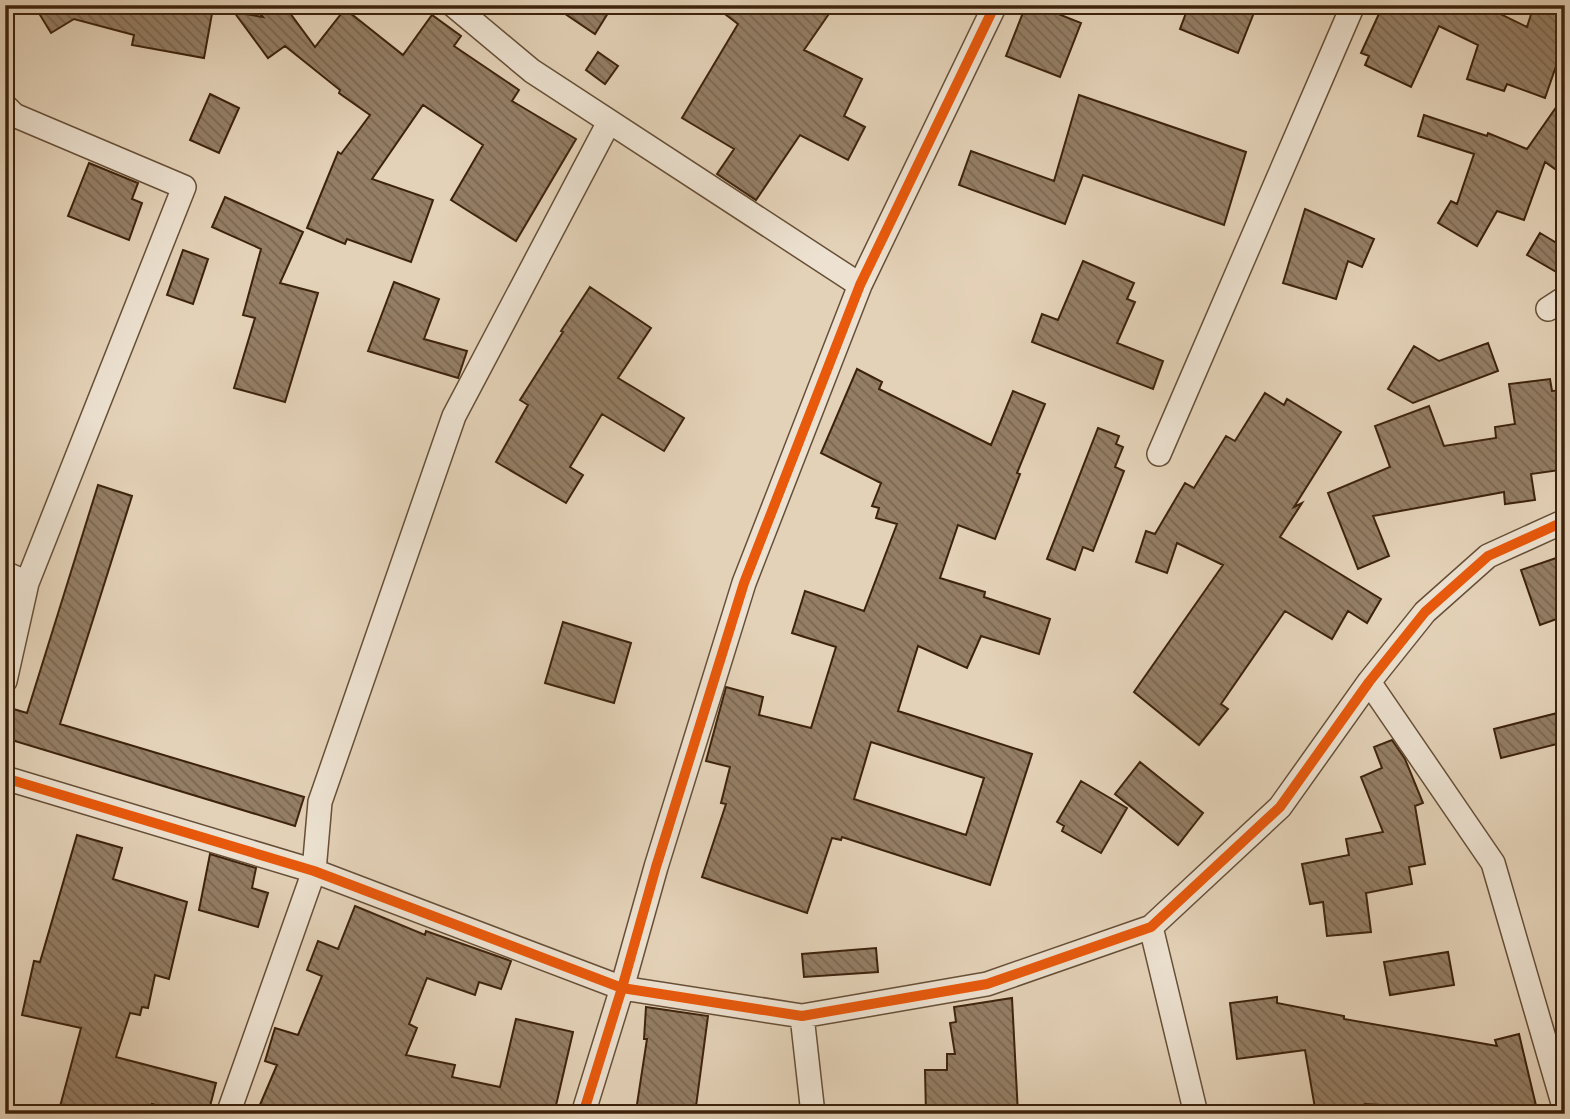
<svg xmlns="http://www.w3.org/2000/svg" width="1570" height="1119" viewBox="0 0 1570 1119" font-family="'Old Standard TT',serif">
<defs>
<pattern id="building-back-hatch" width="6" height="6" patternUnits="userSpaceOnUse" patternTransform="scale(1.75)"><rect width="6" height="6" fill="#947e65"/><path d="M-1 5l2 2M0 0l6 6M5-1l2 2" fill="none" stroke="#7a6752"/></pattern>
</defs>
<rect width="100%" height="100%" fill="#e4d2b8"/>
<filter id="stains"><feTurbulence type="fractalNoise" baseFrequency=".00286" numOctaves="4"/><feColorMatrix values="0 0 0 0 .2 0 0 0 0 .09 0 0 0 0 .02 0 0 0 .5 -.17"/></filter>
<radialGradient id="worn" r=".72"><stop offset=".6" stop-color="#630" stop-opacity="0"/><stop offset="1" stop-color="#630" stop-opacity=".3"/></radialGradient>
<path fill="url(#building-back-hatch)" stroke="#3d230c" stroke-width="2" fill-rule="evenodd" d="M34,5h165l14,3 -9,50 -72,-13 2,-10 -60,-16 -23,14z
M253,5h31l31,42 30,-38 58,46 29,-40 29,21 -7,10 65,44 -7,11 64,38 -60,102 -65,-41 32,-55 -60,-40 -51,74 61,21 -22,62 -64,-23 -2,5 -38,-16 31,-76 3,2 29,-39 -31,-22 1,-3 -55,-44 -17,12 -34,-46 29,5z
M552,5h61l-18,29z
M713,5h122l-31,45 58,29 -18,37 21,11 -17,33 -48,-25 -44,65 -39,-26 17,-25 -52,-31 56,-94z
M1026,5h10l45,18 -21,54 -54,-21z
M1189,5h68l-19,48 -58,-24z
M1383,5h99l45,22 7,-22h31v35l-20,58 -38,-14 -3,7 -37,-12 11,-34 -39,-19 -28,61 -46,-22 4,-9 -8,-3z
M598,52l20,14 -13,18 -19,-14z
M210,94l29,14 -20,45 -29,-13z
M1079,95l167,57 -22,73 -141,-50 -18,49 -106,-39 12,-34 83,30z
M1557,106l6,3 -7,20 9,6v41l-20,-14 -21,58 -27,-9 -20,35 -39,-23 13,-22 6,3 17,-50 -56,-18 6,-21 63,21 1,-3 39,16z
M89,163l49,20 -6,16 10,4 -13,37 -61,-24z
M225,197l78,35 -23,51 38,10 -33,109 -51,-14 21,-70 -12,-3 18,-66 -49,-22z
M1305,209l69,30 -12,28 -14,-6 -12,38 -53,-16z
M1540,233l25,15v29l-38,-22z
M183,250l25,9 -15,45 -26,-9z
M1083,261l51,22 -7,16 8,3 -18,41 46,18 -10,28 -121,-47 10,-28 16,6z
M394,282l45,17 -15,40 43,12 -9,27 -90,-27z
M590,287l61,41 -33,50 66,40 -20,33 -62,-37 -32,53 13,8 -17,28 -70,-41 32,-57 -8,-5 43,-68 -2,-1z
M1488,343l10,28 -85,32 -25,-14 26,-43 25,15z
M857,369l25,13 -3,7 112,56 22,-54 32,13 -28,69 3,1 -25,65 -37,-14 -18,53 45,14 -1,5 66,22 -11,35 -58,-18 -14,32 -49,-22 -20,65 134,43 -42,131 -148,-48 -1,3 -9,-2 -25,75 -105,-36 24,-73 -5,-1 9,-36 -24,-6 20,-74 37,10 -4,18 52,13 25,-81 -44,-14 13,-42 59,20 33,-87 -21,-6 3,-10 -7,-2 9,-23 -60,-30zM871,742l113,36 -18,57 -112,-36z
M1550,379l2,12 13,-1v68l-7,1 2,11 -29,4 4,26 -30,4 -1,-12 -131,24 16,40 -31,13 -30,-76 62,-26 -15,-41 54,-20 15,40 52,-8 -1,-11 20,-3 -6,-40z
M1265,393l19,12 3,-6 54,33 -47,75 8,-4 -22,34 101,62 -14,24 -19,-12 -16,28 -47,-28 -64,93 7,5 -29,36 -65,-53 89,-127 -46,-22 -10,30 -31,-11 10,-31 9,3 30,-51 9,5 32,-52 9,5z
M1098,428l21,8 -3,8 7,3 -8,20 9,4 -31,80 -10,-4 -8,23 -28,-11z
M98,485l34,11 -72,228 244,73 -9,29 -290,-88v-14l5,-16 17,5z
M1565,555v61l-25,9 -19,-55z
M563,622l68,21 -17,60 -69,-20z
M1565,711v31l-64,16 -7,-29z
M1392,740l13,19 18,44 -8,3 10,58 -16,3 3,17 -46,9 5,39 -44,4 -4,-34 -13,2 -8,-40 47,-9 -3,-16 37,-7 -22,-55 21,-9 -8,-21z
M1140,762l63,51 -25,32 -63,-51z
M1081,781l46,27 -26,45 -39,-22 2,-5 -7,-4z
M77,835l45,13 -9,31 74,23 -18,77 -14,-4 -7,33 -6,-1 -2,8 -10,-2 -14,44 100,26 -8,31h-18l-38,-10 -3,10h-91l23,-86 -59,-13 12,-54 6,1z
M210,854l46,14 -4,20 16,5 -10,34 -59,-17z
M355,906l70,29 1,-4 85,30 -10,28 -22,-7 -4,13 -48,-17 -18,46 8,4 -11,27 49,10 -3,12 48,10 16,-68 57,13 -19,82h-298l21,-49 -12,-4 10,-33 23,7 24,-59 -15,-6 11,-29 20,8z
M876,948l2,24 -74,5 -2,-23z
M1448,952l6,33 -64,10 -6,-33z
M1277,997v6l67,13v3l153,27 -2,-6 24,-6 19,80 -173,-10 2,10h-51l-11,-64 -68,9 -7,-56z
M1012,998l6,116h-92l-1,-44h22v-16h8l-5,-31 6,-1 -2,-15z
M646,1007l62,9 -13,98h-40l-19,-3 11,-72h-3z"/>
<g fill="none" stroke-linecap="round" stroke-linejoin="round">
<g stroke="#674f37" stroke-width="26">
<path id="street" d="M453,5l79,66 328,214
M5,106l9,9 170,72 -157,396 -22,98
M1548,309l17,-11
M1159,454l194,-449
M5,573l22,10
M1369,682l124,181 72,247
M5,778l309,93 308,117 180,28 185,-32 164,-57 129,-120 89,-125 56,-70 63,-56 77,-35
M1151,927l45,187
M802,1016l11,98
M228,1114l86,-243 6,-69 134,-386 155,-294
M583,1114l39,-126 34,-121 88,-284 116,-298 135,-280"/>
</g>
<use href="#street" stroke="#ede2d1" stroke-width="23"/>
<g stroke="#ede2d1" stroke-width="15">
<path id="cycleway" d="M5,778l309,93 308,117 180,28 185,-32 164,-57 129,-120 89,-125 56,-70 63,-56 77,-35
M583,1114l39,-126 34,-121 88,-284 116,-298 135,-280"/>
</g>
<use href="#cycleway" stroke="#e8590c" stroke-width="10"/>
</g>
<rect width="1570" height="1119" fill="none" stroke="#e4d2b8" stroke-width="28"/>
<rect x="7" y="7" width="1556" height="1105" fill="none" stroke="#3d230c" stroke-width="3.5"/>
<rect x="14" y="14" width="1542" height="1091" fill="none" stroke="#3d230c" stroke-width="2"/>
<rect width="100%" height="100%" filter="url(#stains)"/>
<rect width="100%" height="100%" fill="url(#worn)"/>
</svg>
